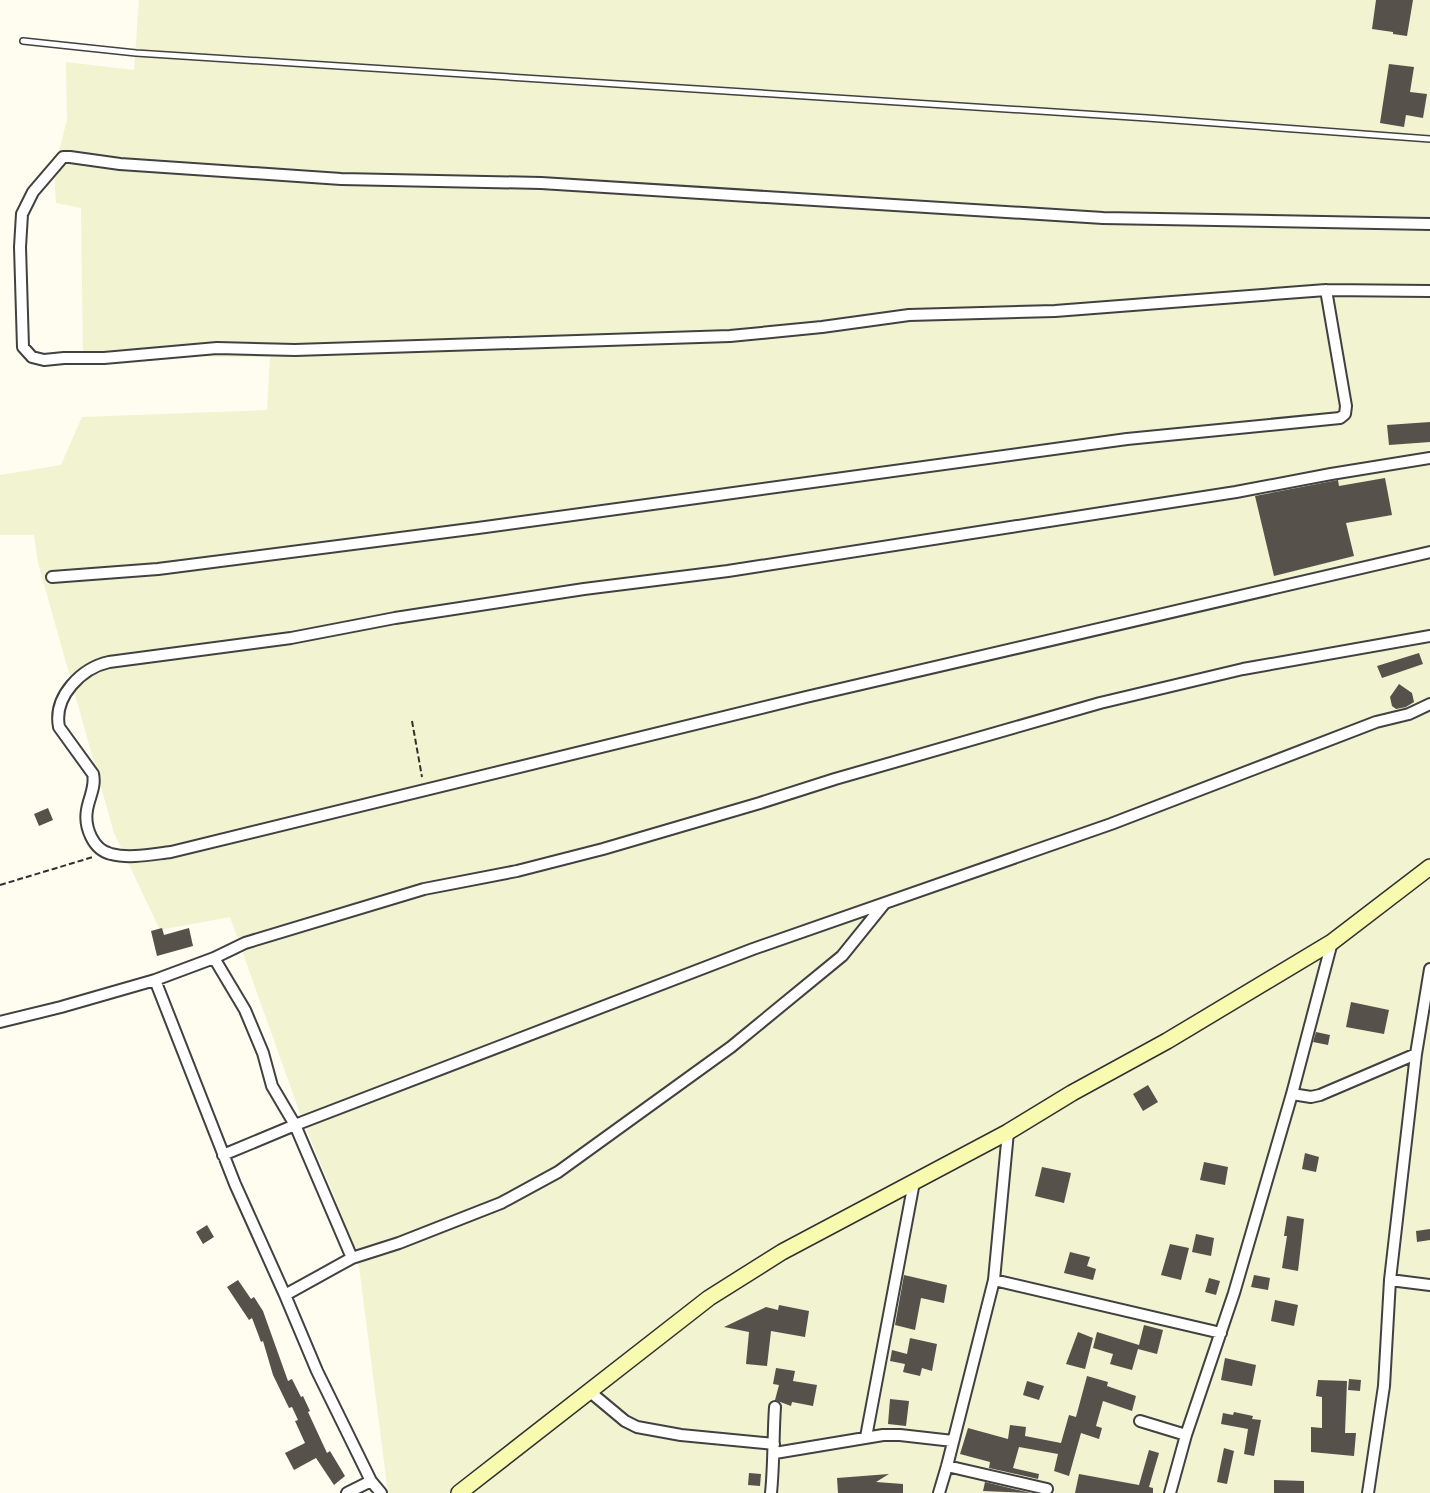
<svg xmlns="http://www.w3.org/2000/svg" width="1430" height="1493" viewBox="0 0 1430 1493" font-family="'Crimson Pro',serif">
<rect width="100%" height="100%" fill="#fefdf0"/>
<path fill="#f1f3d1" d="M139,0h1291v1493h-1042l-29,-227 -26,-73 -31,-74 -72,-202 -70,13 -46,-97 -76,-270 -4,-28h-34v-60l61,-10 21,-48 185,-7 3,-53 -187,-1 -2,-148 -25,-5 -2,-33 13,-50 -1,-58 68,8z"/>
<path fill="#56514b" d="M1376,0h37l-6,36 -14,-2v-2l-21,-3z
M1389,64l25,3 -4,25 17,2 -4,24 -17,-3 -2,12 -24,-4z
M1430,422v20l-41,3 -2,-20z
M1385,478l7,37 -46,8 8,33 -80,20 -19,-80 83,-16 1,6z
M1419,653l4,11 -41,14 -5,-12z
M1399,684l13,9 2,9 -8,5 -10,2 -4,-3 -2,-9z
M48,808l5,12 -14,6 -5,-12z
M162,928l2,7 25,-7 4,18 -36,10 -6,-25z
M1351,1002l38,8 -5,24 -38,-7z
M1316,1032l14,3 -2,10 -15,-3z
M1148,1085l10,17 -15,9 -10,-17z
M1305,1153l14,4 -3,15 -14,-3z
M1204,1162l24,5 -3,18 -25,-5z
M1042,1167l29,6 -7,30 -29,-7z
M1287,1216l17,3 -6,52 -16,-3 5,-32h-3z
M207,1225l7,12 -11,7 -7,-12z
M1430,1229v11l-13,2 -1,-11z
M1196,1234l18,4 -3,18 -19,-4z
M1170,1244l19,4 -8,32 -20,-5z
M1070,1252l20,5 -3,9 9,3 -3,11 -29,-7z
M904,1275l43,10 -3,18 -23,-5 -6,32 -20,-5z
M1254,1275l16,3 -2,12 -17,-3z
M1209,1278l11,3 -4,14 -11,-3z
M238,1280l13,19 3,-2 9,14 25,70 4,-2 9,18 2,-1 7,15 -2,1 19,41 3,-2 15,25 -11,9 -18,-27 -22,12 -9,-17 20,-10 -10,-22 3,-1 -6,-13 -3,1 -16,-33 -10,-34 -2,1 -9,-24 -3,2 -22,-33z
M1275,1300l23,5 -4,21 -23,-5z
M779,1305l30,6 -4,26 -34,-6 -4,35 -21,-2 3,-32 -25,-5 42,-20 12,3z
M1144,1325l19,5 -6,24 -19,-5 -6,21 -22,-6 3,-10 -20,-6 4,-16 42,13z
M1078,1332l15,6 -8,31 -19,-5z
M910,1338l27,6 -5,27 -10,-3 -2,8 -17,-4 2,-8 -15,-3 2,-11 15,4z
M1225,1358l31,7 -4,21 -31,-6z
M776,1368l19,3 -2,10 24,4 -4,21 -21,-4 -1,4 -16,-6 4,-15 -6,-1z
M1087,1376l21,6 -1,4 29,10 -4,15 -29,-10 -7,25 6,2 -3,11 -18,-6 -12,43 -15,-5 4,-17 -39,-7 -6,21 26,6 -1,5 -49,-11 1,-6 -30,-8 8,-26 40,11 2,-14 16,2 -1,9 36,7 8,-28 7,2z
M1349,1379l12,1 -1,11 -12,-1z
M1318,1380l29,1 -2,52h11l-2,23 -43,-4v-25l11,1v-31l-6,-1z
M1027,1381l17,5 -5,14 -16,-5z
M890,1399l19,2 -3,25 -18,-2z
M1234,1412l19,4 -1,3 9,1 -7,36 -10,-2 4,-25 -27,-5 2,-11 10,2z
M1224,1448l10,3 -7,33 -10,-2z
M1149,1450l10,3 -10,34 4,1v5h-78l4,-19 60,11z
M749,1473l12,1 -1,12 -12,-1z
M889,1474l-13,8 27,2v9h-65l-1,-15z
M1274,1480l30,1v12h-30z
M985,1482l46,11 -48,-2z"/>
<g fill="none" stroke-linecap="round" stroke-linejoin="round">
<g stroke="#414141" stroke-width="8">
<path id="lane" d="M23,41l113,12 1011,65 283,21"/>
</g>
<g stroke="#414141" stroke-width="14">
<path id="street" d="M1430,224l-327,-6 -562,-35 -200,-4 -221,-15 -50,-7h-7l-30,35 -11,22 -2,33 3,100 9,10 12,3 20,-2h40l113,-10 78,2 435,-14 92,-9 87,-12 146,-4 271,-21 104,1
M1430,458l-99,16 -95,18 -508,79 -144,18 -189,29 -104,20 -182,24c-27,6 -56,34 -50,65l34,47c3,13 -4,23 -6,36 -3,17 6,40 24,44 19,5 42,0 60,-2l635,-155 624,-145
M52,577l106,-8 320,-41 649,-89 213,-21 5,-4 1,-8 -20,-116
M214,958l31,-15 179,-54 93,-18 86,-22 157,-46 75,-24 265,-76 143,-34 187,-33
M0,1022l61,-15 94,-27
M1292,1094l40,-152
M223,1155l72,-30 458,-176 358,-125 265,-102 33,-8 21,-10
M994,1280l227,53
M1390,1280l40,5
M285,1295l67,-37
M589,1391l36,30 12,6 44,8 93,9
M1140,1421l46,14
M866,1437l48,-255
M775,1453l108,-18h17l53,6
M947,1466l100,23
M347,1493l24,-12
M381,1493l-10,-12 -54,-110 -32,-76 -50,-111 -80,-204 59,-22 31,52 18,43 9,33 23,39 57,133 47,-15 102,-40 57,-31 173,-125 111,-91 42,-52
M771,1493c3,-29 2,-57 4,-86
M939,1493l8,-27 47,-186 14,-148
M1170,1493l16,-58 48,-142 58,-199 19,3 9,-2 96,-41
M1368,1493l16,-107 6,-106 26,-226 14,-85"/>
</g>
<g stroke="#303030" stroke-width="18">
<path id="secondary" d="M459,1493l250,-195 73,-46 226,-120 64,-39 95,-52 165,-99 98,-75"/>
</g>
<path stroke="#303030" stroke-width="2" stroke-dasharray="6 3" stroke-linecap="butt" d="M412,721l10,56
M0,885l93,-28"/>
<use href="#lane" stroke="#fff" stroke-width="5"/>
<use href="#street" stroke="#fff" stroke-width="10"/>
<use href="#secondary" stroke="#f8faaf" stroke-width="15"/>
</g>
</svg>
